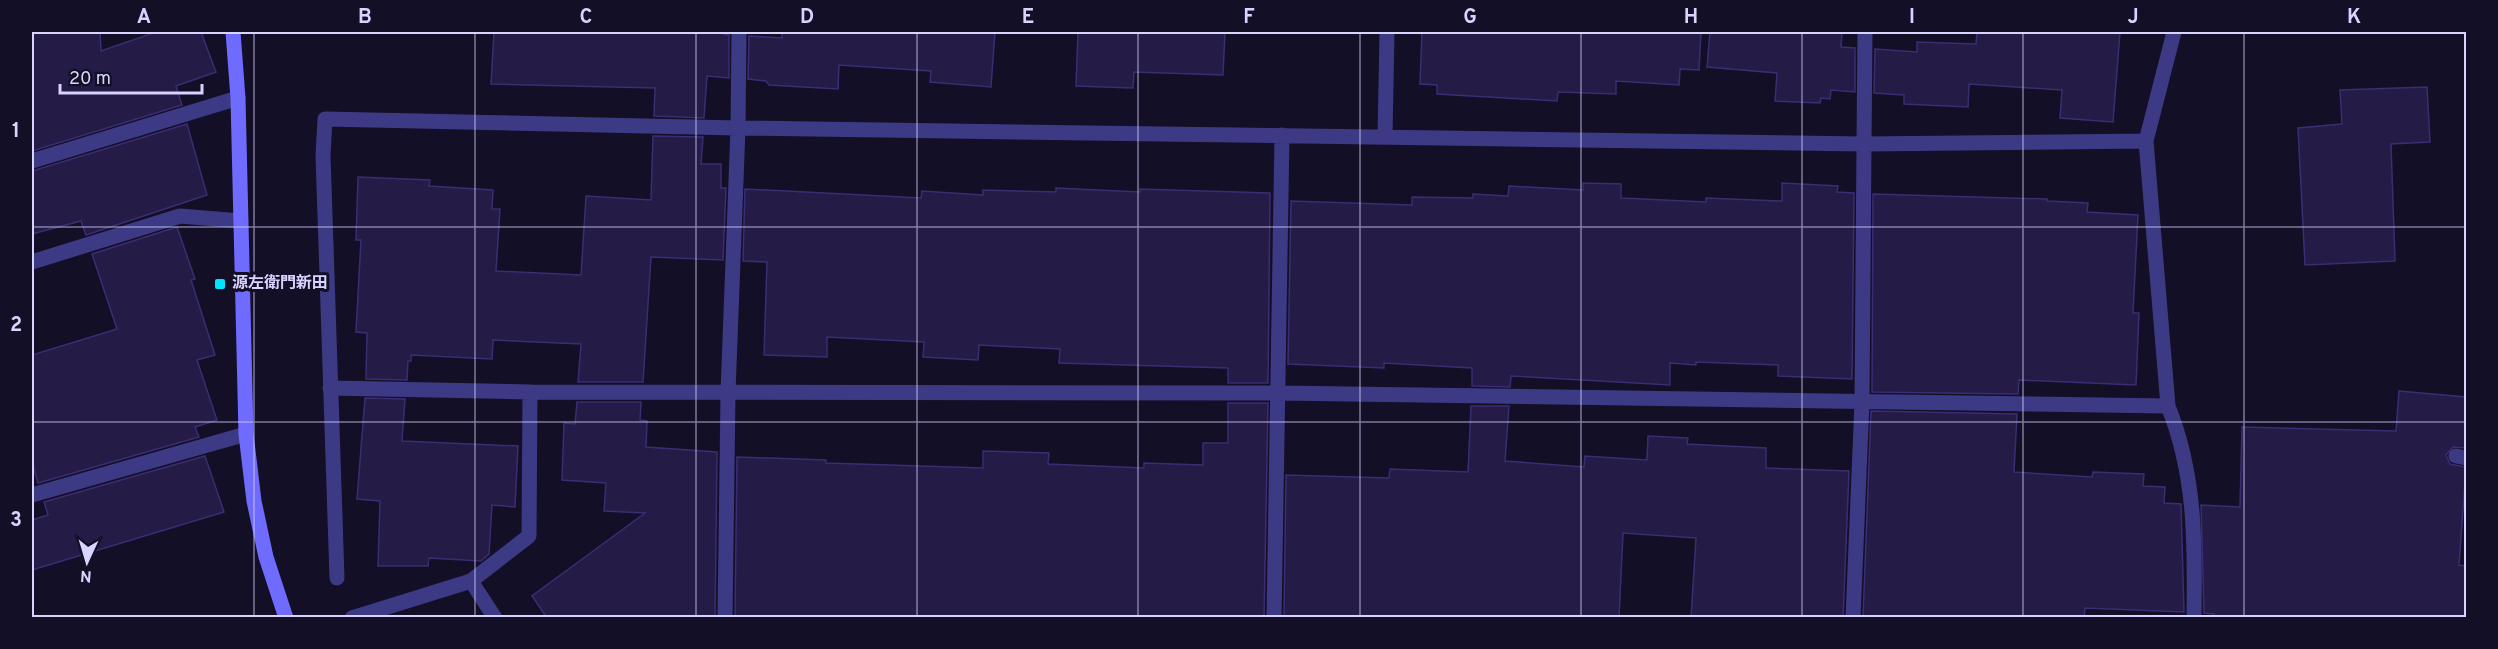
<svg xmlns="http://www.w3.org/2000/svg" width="2498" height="649" viewBox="0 0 2498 649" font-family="Overpass,'Noto Sans JP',sans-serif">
<rect width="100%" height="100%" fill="#130f26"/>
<path fill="#241b47" stroke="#3b2d73" stroke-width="1.5" d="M32,32h68l1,19 55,-19h45l15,40 -40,14 6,19 -150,46z
M494,32h229v2l6,1v43l-22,-2 -3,42 -50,-2 1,-28 -164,-4z
M782,32h213l-4,55 -61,-5 1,-11 -92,-6 -1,24 -69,-4 -3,-4 -18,-2 1,-43 33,2z
M1078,32h147l-2,43 -89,-3 -1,16 -57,-2z
M1422,32l279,1 -2,37 -19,-1 -1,16 -63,-4v13l-58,-2 -1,9 -120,-7v-9l-17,-1z
M1710,32h132l-1,15 14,1v44l-24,-2 -1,9 -9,-1 -1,5 -45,-2 2,-28 -70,-6z
M1977,32h143l-7,90 -53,-4 2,-28 -93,-6 -1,23 -64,-3v-9l-30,-2 1,-44 42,3v-10l59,2z
M2427,87l3,55 -39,2 4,117 -90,4 -7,-137 44,-4 -2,-34z
M187,124l20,71 -121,40 -5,-14 -49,13v-63z
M653,136l50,1 -2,27h20v24h5l-3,72 -72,-3 -8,125h-65l3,-38 -88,-4 -1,19 -81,-4v6h-3l-1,19 -41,-1 1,-46 -11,-1 5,-92h-5l2,-63 72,3 -1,6 64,4 -1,19h8l-4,62 85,4 5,-79 65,4z
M1583,183l38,1v14l85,4v-4l76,3v-18l56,3 -1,6 17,1 -2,186 -74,-3v-11l-82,-3v3l-26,-2v22l-159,-9 -1,11 -38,-1v-18l-88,-5v5l-96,-4 3,-163 121,4v-8l61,1v-4l35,2 1,-10 74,4z
M1056,188l84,4v-3l130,4 -2,190h-40v-15l-169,-5 1,-14 -81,-4 -1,15 -55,-3 1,-15 -97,-5v20l-63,-2 3,-93 -24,-1 2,-72 176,9 1,-7 61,4v-5l73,2z
M1873,194l174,5v2l41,2 -1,9 51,3 -5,98h6l-3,72 -117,-5 -1,14 -146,-2z
M177,227l18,52 -4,1 24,75 -18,5 20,60 -22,7 4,10 -161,46 -6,-21v-107l85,-26 -25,-75z
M2399,391l67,6v51l-13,-1 -7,8 4,9 16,3 -7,98 7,1v52h-253l1,-4 -10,-1 -3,-108 39,2 2,-80 154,4z
M365,398l40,1 -3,42 116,5 -3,61 -23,-2 -3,49 -8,7 -52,-3 -1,8h-50l2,-65 -23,-2z
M577,402h64l-1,18 7,1 -1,26 71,5 -2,166h-168l-15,-22 113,-83 -41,-2 2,-28 -44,-3 2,-57 11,1z
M1228,403h40l-4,215h-529l2,-161 89,3v3l157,5v-17l66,2 -1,11 96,4v-5l59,2v-22h25z
M1471,406h38l-4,55 79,6 1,-11 62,4 1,-24 40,2 -1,6 79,4v20l83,3 -6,147h-152l5,-80 -73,-5 -4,85h-335l2,-143 103,3 1,-9 78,3z
M1871,411l146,3 -3,58 78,5 1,-5 51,2 -1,12 22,1 -1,16 17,1 3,108 -99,-4 -1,10h-221z
M205,456l19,56 -192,58v-50l16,-5 -4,-13z"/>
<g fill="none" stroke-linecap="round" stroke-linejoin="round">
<path stroke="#3d3a85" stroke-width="15" d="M32,161l206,-63
M32,262l148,-46 61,5
M2456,456l10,2
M32,495l214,-61
M471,581l24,37"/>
<path stroke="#3d3a85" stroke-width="15" d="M2174,32l-28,109 22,265c28,69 27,139 26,212
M1385,137l2,-105
M330,388l200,4
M337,578l-14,-423 2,-36 413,9 1126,16 1,-112
M352,618l119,-37 58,-45 1,-144 748,1 890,13
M725,618l3,-225 10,-265 1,-96
M1274,618l8,-483
M1853,618l9,-216 2,-258 282,-3"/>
<path stroke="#6f6bff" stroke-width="15" d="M233,32l5,66 8,336 8,67 12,56 20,61"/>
</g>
<path fill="none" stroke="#d9d4ff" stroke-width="1.5" stroke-opacity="0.55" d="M254,32v586M475,32v586M696,32v586M917,32v586M1138,32v586M1360,32v586M1581,32v586M1802,32v586M2023,32v586M2244,32v586M32,227h2434M32,422h2434"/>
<rect fill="#00e5ff" stroke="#130f26" stroke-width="2" x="214" y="278" width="12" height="12" rx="3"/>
<g text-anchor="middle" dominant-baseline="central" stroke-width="6" stroke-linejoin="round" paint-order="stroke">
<g font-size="16" font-weight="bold" fill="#d9d4ff" stroke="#130f26" text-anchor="start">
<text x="232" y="284">源左衛門新田</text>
</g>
</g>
<rect width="2498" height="649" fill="none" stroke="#130f26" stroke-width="66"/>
<g transform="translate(87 562) rotate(184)" stroke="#130f26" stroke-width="4.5" paint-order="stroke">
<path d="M0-4.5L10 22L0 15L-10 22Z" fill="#d9d4ff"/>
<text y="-9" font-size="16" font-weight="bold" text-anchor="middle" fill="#d9d4ff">N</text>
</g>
<path d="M60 84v9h142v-9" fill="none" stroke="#d9d4ff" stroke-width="3"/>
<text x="69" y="84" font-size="18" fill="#d9d4ff" stroke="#130f26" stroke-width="4.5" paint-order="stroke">20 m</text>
<rect x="33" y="33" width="2432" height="583" fill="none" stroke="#d9d4ff" stroke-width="2"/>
<g font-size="20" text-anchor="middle" font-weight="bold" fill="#d9d4ff">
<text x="144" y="23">A</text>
<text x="365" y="23">B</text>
<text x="586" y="23">C</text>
<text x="807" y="23">D</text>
<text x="1028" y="23">E</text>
<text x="1249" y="23">F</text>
<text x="1470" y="23">G</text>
<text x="1691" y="23">H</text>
<text x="1912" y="23">I</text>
<text x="2133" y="23">J</text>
<text x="2354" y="23">K</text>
<text x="16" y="137">1</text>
<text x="16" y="331">2</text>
<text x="16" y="526">3</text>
</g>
</svg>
